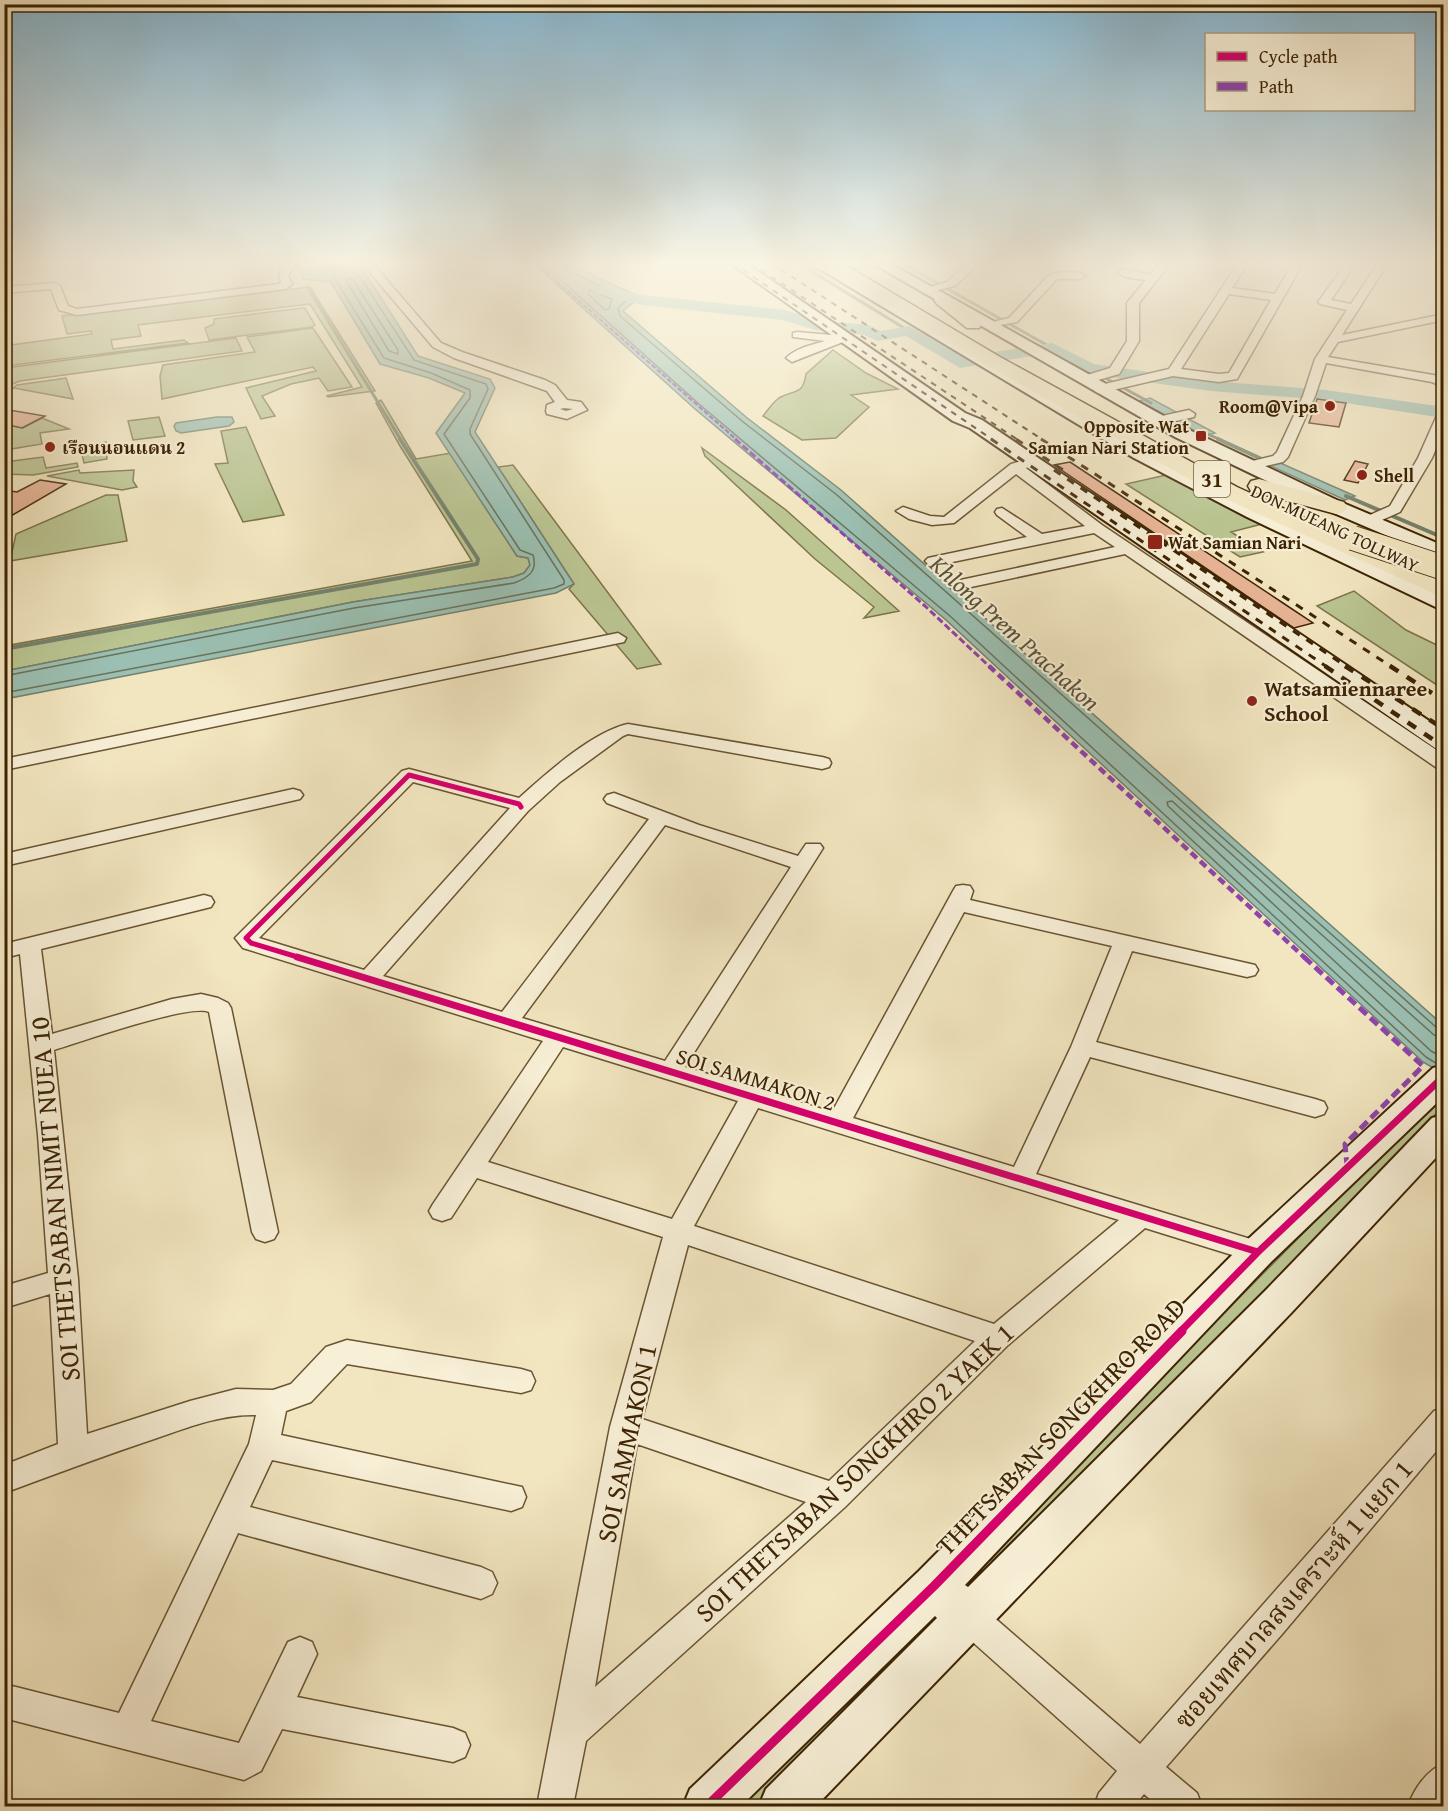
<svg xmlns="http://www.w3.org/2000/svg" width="1448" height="1811" viewBox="0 0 1448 1811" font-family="'Gentium Book Plus','Noto Serif Thai',serif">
<rect width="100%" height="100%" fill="#f2e6c0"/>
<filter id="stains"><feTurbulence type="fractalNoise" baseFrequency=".00333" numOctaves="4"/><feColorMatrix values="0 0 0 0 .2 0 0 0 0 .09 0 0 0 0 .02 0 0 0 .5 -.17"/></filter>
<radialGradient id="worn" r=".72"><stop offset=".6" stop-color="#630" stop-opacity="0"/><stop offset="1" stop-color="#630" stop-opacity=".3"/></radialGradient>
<path fill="#bac592" stroke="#7c744a" stroke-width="1.5" d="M310,287l65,104 -47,6 -1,-1 35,-9 -52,-83 -172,21 3,11 -30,4 2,9 71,-9 4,3 -183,23 -1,-20 88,-12 -1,-3 -24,3 -5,-18z
M303,308h2l10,17 -3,2 -103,13 -4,-12 9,-4v-5z
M313,328l39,59 -24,4 -9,-13 -28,6 -29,12 13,20 -14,3 -15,-31 70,-17 -3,-4 -151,32 -2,-23 3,-11 92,-13 -8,-15z
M236,338l6,13 -222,30 -15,6 2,-12h-2v-7z
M833,350l33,23 32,16 -47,6 18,12 -33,31 -34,2 -39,-24c5,-6 10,-14 16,-18 15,-9 24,-2 27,-24z
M66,378l7,21 -59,-11 -9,5 12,-8z
M381,400l35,59 35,-6 66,103 11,2 2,7 -6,8 -11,4 -160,25 -348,69v-25l467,-85 -72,-115 -24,-43z
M159,417l6,19 -32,4 -5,-19z
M42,418l27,11 -29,4 2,11 -37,6 -1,-26 19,4z
M246,427l38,88 -41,7 -28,-58 13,-1 -7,-32z
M106,442l1,17 -23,4 -4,-17z
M702,448l84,62 113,101 -35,7 10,-11 -59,-48 -110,-103z
M43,457l3,11 31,-5 1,4 -45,8 -28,-1v-12z
M513,465l148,199 -24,5 -68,-80 5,-5 -76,-117z
M79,470l1,3 54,-3 -1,11 4,6 -15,3 -75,-14z
M1166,475l96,49 -31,8 32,20 -23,5 -114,-73z
M106,495h12l9,46 -117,20 6,-27z
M1354,591l52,39 37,18v41l-126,-83z
M1443,1092v14l-138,150 -308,306 -8,-3 25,-34z
M927,1620l6,7v11l-167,168h-28z"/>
<path fill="#9bc0b3" stroke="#75816d" stroke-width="1.5" d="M533,263h34l73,34 -17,14 123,106 95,73 602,535v49l-20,-12 -477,-442 -251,-211z
M345,265l17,3 56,88 72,23 5,9 -20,44 99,152 -18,9 -551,106v-28l348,-69 160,-25 11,-4 6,-8 -2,-7 -11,-2 -81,-123 29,-40 -36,-15 -49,-14 -49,-82 -28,-3 -2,-7 4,-3z
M1150,398l65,35 -11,3 -65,-35z
M217,417h15l2,5 -5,4 -48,7 -5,-2 -2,-5 2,-3z
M1278,462l77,34 -10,4 -76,-35z"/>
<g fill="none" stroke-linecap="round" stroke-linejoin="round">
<path stroke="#6c725b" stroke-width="1.5" d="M542,263l157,141 251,212 476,441 13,8
M564,263l4,8 58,26v4l-8,7 2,8 122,105 95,74 600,533 7,1
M348,278l5,2 45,70v4l-9,-3 -42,-69z
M589,290l23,9 -3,10 -4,1 -16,-15z
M4,676l350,-68 160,-25c14,-5 24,-12 19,-28l-13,-5 -76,-116 26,-36v-8l-39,-17 -47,-15 -51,-82 1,-4 8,-3 1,-6
M4,693l550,-105 10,-4v-4l-94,-146v-5l18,-40 -2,-5 -72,-24 -56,-86 -8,-6 -1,-5
M1444,1037l-10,-2 -262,-234 -5,1 1,4 263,245 13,7"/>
<path stroke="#75816d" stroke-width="3" d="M798,263l111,68
M902,263l150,85
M308,288l93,152
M1089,369l62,34
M1203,432l18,8"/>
<path stroke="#75816d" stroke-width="4" d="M1218,439l48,22
M1346,496l98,42
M4,649l473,-85 1,-5 -78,-120"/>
<path fill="#9bc0b3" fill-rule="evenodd" d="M600,285l43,10 142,15 32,10 51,5 13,6 28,-5 54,31 89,-14 42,21 117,17 115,9 118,17v11l-118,-18 -115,-9 -122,-17 -40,-21 -89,15 -54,-32 -28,5 -14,-6 -49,-5 -32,-10 -140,-15 -48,-12 -3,-3 3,-3z"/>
</g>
<path fill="#e8b596" stroke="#3d2303" stroke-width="1.5" d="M1317,399l29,4 -7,24 -30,-4z
M4,409l11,2 30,5 -23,12 -18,-4z
M1355,461l13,3 -10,19 -14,-3z
M1070,462l213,141 30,20 -19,5 -240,-163z
M40,480l26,4 -62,36v-30l13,2z"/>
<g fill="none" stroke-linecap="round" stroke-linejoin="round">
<g stroke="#6a5432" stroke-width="3">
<path id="street" d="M287,263h16l-11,6 -4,7 4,8 -6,5 -209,26 -18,-5 -8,-21 -47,4v-6l51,-4 5,3 8,20 9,3 202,-25 2,-1 -2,-10z
M362,263h10l69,80 21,9 83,28 10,5 12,15 14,2 6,8 -20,9 -20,-5 -1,-3 1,-6 8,-3 -8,-11 -93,-33 -21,-11zM564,408l9,1 -7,2 -6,-2z
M968,263h11l-24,23 -29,7 -5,-3 26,-8z
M1160,263h10l-31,40v38l-18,30 -2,3 -31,9 -4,-1v-6l26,-8 17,-27v-38l19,-23 -21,-3 -7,-5 5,-3 27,6z
M1238,263h10l-16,25 43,6 18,-31h10l-66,116 -18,3 -46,-6 -73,17 -4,-1 -2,-3 2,-3 73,-17zM1229,294l42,6 -42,73 -10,1 -38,-5z
M1346,263h10l-25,37 20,4 27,-41h10l-46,72 102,-21v6l-106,22 -10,15 111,19 5,2v9l-12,-5 -106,-19 -11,33 -27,61 -5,5 -34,8 -5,-1 -2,-3 2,-3 29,-7 4,-4 26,-56 12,-37 32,-49 -27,-6 -2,-2z
M1062,272l18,1 5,3 -5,3h-23l-40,43 -32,6v-4l24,-6 40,-43z
M797,332l35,3 5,2 10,-2 6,3 -61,24 -6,-4c10,-10 25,-13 39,-17l-32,-4v-4z
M1444,409v21l-12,28 -32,54 -27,12h-10l-2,-3 2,-3 27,-12 28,-48 20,-45z
M1189,410l6,4 -1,3 -36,8 -6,-4 1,-3z
M1029,459l7,4 -10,5 76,57 342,230v14l-7,-1 -312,-214 -168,36 -6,-2 -2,-3 2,-3 164,-35 -21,-14 -161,33 -5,-2 -3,-3 3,-3 99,-21 -30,-22 -2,-3 2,-3 5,-1 40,26 43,-8 -69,-52 -62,49 -22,2 -23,-6 -13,-8 7,-4 27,9 14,1 67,-53z
M618,633l8,5 -2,4 -620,128v-11z
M628,724l194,33 7,2 2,4 -2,4 -7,2 -194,-35 -5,2 -63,46 -32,29 -145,165 119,36 147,-193 -42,-16 -3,-4 3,-4 7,-2 85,32 99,31 8,-12h14l3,4 -138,219 147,45 121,-221 3,-5 7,-1 7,1 3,5 -3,9 285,65 3,5 -3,5 -8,2 -115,-26 -36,91 219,57 9,3 3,6 -3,6 -9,3 -225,-60 -54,117 231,70 4,8 -4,8 -9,3 -113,-35 -137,117 -163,162 -259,234 -13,65h-36l73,-379 53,-190 -186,-59 -26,40 -9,3 -9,-3 -4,-7 4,-7 110,-163 -300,-93 -8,-10 167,-167 7,-2 110,29c28,-25 73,-66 109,-74zM413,782l97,26 -146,162 -105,-32zM665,825l126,42 -126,194 -143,-43zM964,912l148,34 -41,101 -57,120 -161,-49zM563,1047l175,54 -66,118 -184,-57zM758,1108l361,112 -125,104 -300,-98zM688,1245l287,96 -146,140 -187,-62zM637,1444l169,58 -211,185z
M293,789l7,2 3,4 -3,4 -296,67v-12z
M204,895l7,2 3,5 -3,5 -170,42 11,85 120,-35 29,-5 17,4 10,5 3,5 47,224 -4,7 -9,3 -9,-3 -4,-7 -43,-220c-18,-9 -129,30 -155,38l24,229 9,155 103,-33 46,-12 37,1 18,-6 35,-37 21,-7 174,29 10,3 4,9 -4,9 -10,3 -174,-29 -36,38 -25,9 -5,24 241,52 4,10 -4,10 -11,4 -239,-51 -22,47 231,60 11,5 5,11 -5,11 -11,5 -243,-66 -87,188 88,22 49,-101 12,-5 12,5 5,12 -20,43 156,31 12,5 5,12 -5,12 -12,5 -171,-33 -21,42 -17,9 -240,-62v-34l115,29 130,-269 7,-29c-34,-1 -67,12 -99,23 -51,17 -102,36 -153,55v-28l54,-21 -8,-150 -46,14v-22l44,-13 -10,-138 -18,-181 -16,4v-14z
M1444,1407v35l-161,191 -117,134 31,26 5,13h-44l-14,-12 -10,12h-40l5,-13 18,-22 -159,-142 -4,-11 4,-11 12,-5 12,5 158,137 294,-333z
M1444,1763v43h-36c6,-17 18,-35 36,-43z"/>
</g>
<g stroke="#3d2303" stroke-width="4">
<path id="secondary" d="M730,263h16l219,150 17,7 462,311v19l-9,-2 -465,-320 -17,-7z
M810,263h16l320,187 115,59 183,87v15l-197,-94 -113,-59z
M872,263h17l298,166 156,74 101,43v14l-115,-49 -154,-74z
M1444,1065v31l-173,166 -306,323 3,2 298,-297 166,-172 12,-3v34l-152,163 -304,316 -2,5 -5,2 -165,171h-57l7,-17 171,-171 -2,-2 -194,190h-58l7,-17 229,-218 326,-329 188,-174z"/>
</g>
<g stroke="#3d2303" stroke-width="3">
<path id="primary" d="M808,263h21l2,3 -8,5 -13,-5z"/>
</g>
<g stroke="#3d2303" stroke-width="3">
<path id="highway" d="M823,263h19l158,94 237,130 207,95v16l-223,-101 -235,-132z
M943,295l6,1 30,24 3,4 -3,4h-12l-30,-24 -3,-4 3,-4z
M1259,479l85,23 3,5 -3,5 -8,2 -85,-23 -3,-5 3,-5z"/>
</g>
<use href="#street" fill="#f7efd6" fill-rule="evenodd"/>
<use href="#secondary" fill="#f7efd6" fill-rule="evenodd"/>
<use href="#primary" fill="#f2e6c0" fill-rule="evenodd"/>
<use href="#highway" fill="#f2e6c0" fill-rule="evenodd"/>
<path stroke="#3d2303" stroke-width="2" stroke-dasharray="6 6" stroke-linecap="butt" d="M733,263l260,177
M751,263l267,177
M771,263l272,177"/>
<path stroke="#3d2303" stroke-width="3" stroke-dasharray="8 8" stroke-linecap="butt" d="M991,439l336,228
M1016,439l47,31
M1041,439l351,228
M1054,470l293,197"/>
<path stroke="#3d2303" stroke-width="4.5" stroke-dasharray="10 10" stroke-linecap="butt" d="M1325,666l119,81
M1345,666l99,63
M1390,666l54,35"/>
<g stroke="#3d2303" stroke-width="26" stroke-linecap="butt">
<path id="highway-bridge" d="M1353,538l91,30"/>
</g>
<use href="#highway-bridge" stroke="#f2e6c0" stroke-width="24"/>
<path stroke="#8e44ad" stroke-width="2" stroke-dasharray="5 2" stroke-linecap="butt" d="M536,263l201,177"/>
<path stroke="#8e44ad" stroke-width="3" stroke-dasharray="7 3" stroke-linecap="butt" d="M735,439l190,167 65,61"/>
<path stroke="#8e44ad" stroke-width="4.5" stroke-dasharray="8 4.5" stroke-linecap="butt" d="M989,666l316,292"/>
<path stroke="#8e44ad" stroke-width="5" stroke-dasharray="10 5" stroke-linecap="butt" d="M1304,957l119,109 -78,78 2,22"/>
<g stroke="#f7efd6" stroke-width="9">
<path id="cycleway-far2" d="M301,958l-50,-15 -5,-5 163,-163 110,29 2,3"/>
</g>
<g stroke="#f7efd6" stroke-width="10">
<path id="cycleway-far1" d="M297,957l961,295
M1180,1332l78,-80 186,-176"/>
</g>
<g stroke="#f7efd6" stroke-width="13">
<path id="cycleway" d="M707,1806l227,-220 248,-255"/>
</g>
<use href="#cycleway-far2" stroke="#d6006c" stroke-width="5"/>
<use href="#cycleway-far1" stroke="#d6006c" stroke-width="7"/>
<use href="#cycleway" stroke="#d6006c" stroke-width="9"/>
</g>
<linearGradient id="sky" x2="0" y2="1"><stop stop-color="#89b9d3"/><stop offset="0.51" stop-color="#f9f4e3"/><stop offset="1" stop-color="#f9f4e3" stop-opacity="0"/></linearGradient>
<rect width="1448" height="516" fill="url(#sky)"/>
<g fill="#8f2418" stroke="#f7efd6" stroke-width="2">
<circle cx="1330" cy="406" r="6"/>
<rect x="1195" y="430" width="12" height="12" rx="3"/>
<circle cx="50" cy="447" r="6"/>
<circle cx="1362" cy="475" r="6"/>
<rect x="1147" y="534" width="16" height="16" rx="3"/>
<circle cx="1252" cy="701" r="6"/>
</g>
<g text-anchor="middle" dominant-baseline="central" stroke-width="4.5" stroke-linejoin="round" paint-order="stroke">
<g font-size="18" font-weight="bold" fill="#3d2303" stroke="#f7efd6" text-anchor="start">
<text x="1318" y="406" text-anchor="end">Room@Vipa</text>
<text x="1189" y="426" text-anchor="end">Opposite Wat<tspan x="1189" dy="21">Samian Nari Station</tspan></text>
<text x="62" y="447">เรือนนอนแดน 2</text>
<text x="1374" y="475">Shell</text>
<text x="1168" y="542">Wat Samian Nari</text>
</g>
<g font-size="18" fill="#3d2303" stroke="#f7efd6">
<text transform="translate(1335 528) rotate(25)">DON MUEANG TOLLWAY</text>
</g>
<rect fill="#f7efd6" stroke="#756042" stroke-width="1.5" x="1194" y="461" width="36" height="36" rx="4.5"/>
<g font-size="21" font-weight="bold" fill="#3d2303">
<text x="1212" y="479">31</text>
</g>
<g font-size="22" font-weight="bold" fill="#3d2303" stroke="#f7efd6" text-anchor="start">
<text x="1264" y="688">Watsamiennaree<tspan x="1264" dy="25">School</tspan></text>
</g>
<g font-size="22" fill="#3d2303" stroke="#f7efd6">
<text transform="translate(756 1079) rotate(17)">SOI SAMMAKON 2</text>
</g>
<g font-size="24" font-style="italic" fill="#595238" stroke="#f7efd6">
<text transform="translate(1015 633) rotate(42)">Khlong Prem Prachakon</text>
</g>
<g font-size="27" fill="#3d2303" stroke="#f7efd6">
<text transform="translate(54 1199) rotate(-95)">SOI THETSABAN NIMIT NUEA 10</text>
<text transform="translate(1060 1426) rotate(-46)">THETSABAN SONGKHRO ROAD</text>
<text transform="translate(626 1443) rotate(-78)">SOI SAMMAKON 1</text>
<text transform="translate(854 1472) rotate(-43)">SOI THETSABAN SONGKHRO 2 YAEK 1</text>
<text transform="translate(1293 1594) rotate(-49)">ซอยเทศบาลสงเคราะห์ 1 แยก 1</text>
</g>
</g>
<rect width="1448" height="1811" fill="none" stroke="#f2e6c0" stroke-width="24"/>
<rect x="6" y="6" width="1436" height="1799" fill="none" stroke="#3d2303" stroke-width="3"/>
<rect x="12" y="12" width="1424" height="1787" fill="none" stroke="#3d2303" stroke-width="1.5"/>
<rect x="1205" y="33" width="210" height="78" fill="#f7efd6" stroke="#ad9d82" stroke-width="1.5"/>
<rect x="1217" y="52" width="30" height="9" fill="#d6006c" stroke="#ad9d82" stroke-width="1.5"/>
<text x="1259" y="63" font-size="18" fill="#3d2303">Cycle path</text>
<rect x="1217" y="82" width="30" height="9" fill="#8e44ad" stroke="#ad9d82" stroke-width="1.5"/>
<text x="1259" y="93" font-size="18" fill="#3d2303">Path</text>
<rect width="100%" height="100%" filter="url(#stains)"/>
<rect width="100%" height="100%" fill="url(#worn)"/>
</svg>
